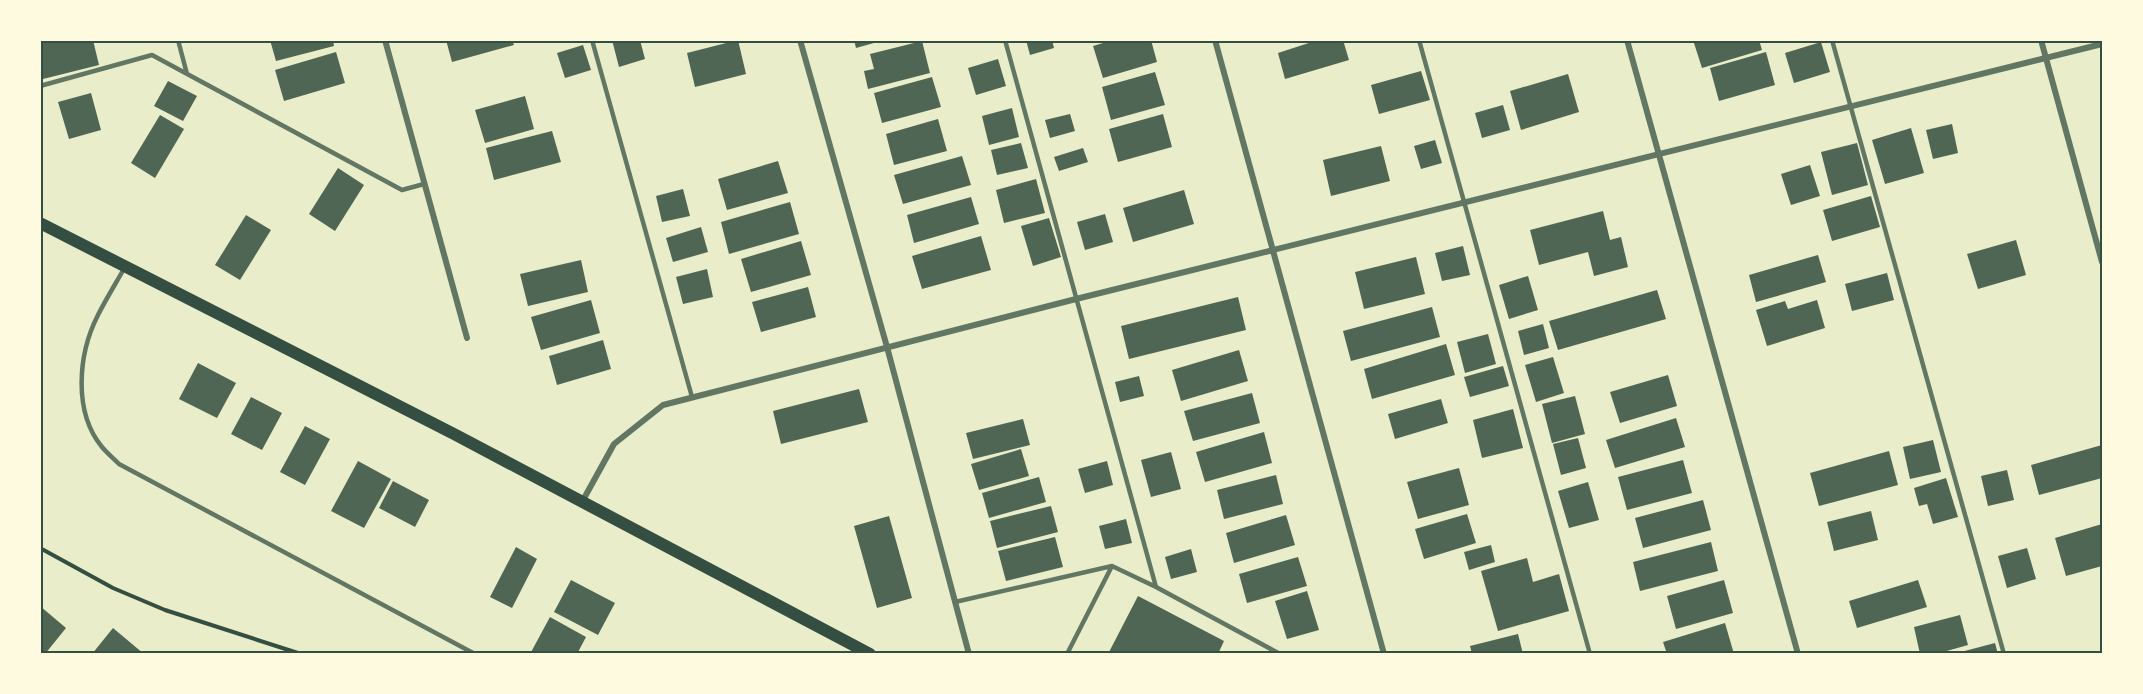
<svg xmlns="http://www.w3.org/2000/svg" width="2143" height="694" viewBox="0 0 2143 694" font-family="Poppins,sans-serif">
<rect width="100%" height="100%" fill="#e9edc9"/>
<path fill="#4f6655" d="M46,40h47l6,25 -56,14 -3,-10v-27z
M270,40h63l1,6 -58,15z
M446,40h66l2,5 -62,17z
M612,40h28l5,19 -26,8z
M738,40l8,34 -51,13 -8,-34z
M854,40h27v1l-25,7z
M1026,40h26l2,8 -24,7z
M1113,40h38l6,22 -54,16 -10,-32z
M1318,40h25l6,20 -64,19 -7,-26z
M1693,40h66l3,10 -60,18z
M922,41l8,32 -62,16 -4,-18 10,-2 -4,-15z
M1821,42l9,30 -36,11 -9,-30z
M583,45l8,25 -26,8 -8,-25z
M336,52l9,31 -61,18 -9,-31z
M1766,52l9,33 -56,16 -9,-33z
M998,59l8,27 -30,9 -8,-27z
M1421,71l9,29 -51,14 -8,-29z
M1155,72l10,33 -54,15 -9,-33z
M1568,74l11,38 -58,18 -11,-39z
M932,77l9,30 -59,16 -8,-30z
M168,81l29,15 -14,25 -29,-15z
M91,93l10,37 -32,9 -11,-37z
M525,96l9,33 -49,14 -10,-33z
M1503,105l7,25 -28,8 -7,-25z
M1012,108l7,29 -30,8 -7,-29z
M1070,114l5,17 -25,7 -5,-18z
M1163,114l9,33 -54,15 -9,-33z
M160,115l24,14 -29,49 -24,-15z
M938,119l9,32 -53,14 -8,-31z
M1952,124l6,29 -25,6 -7,-29z
M1911,128l13,45 -39,11 -13,-44z
M552,131l9,31 -67,18 -8,-32z
M1435,140l7,23 -21,6 -7,-23z
M1021,143l7,25 -31,7 -6,-25z
M1857,143l11,42 -36,10 -11,-43z
M1381,146l9,35 -59,15 -8,-36z
M1083,148l5,14 -29,9 -5,-14z
M962,156l9,29 -68,19 -9,-29z
M778,161l10,32 -61,17 -9,-31z
M1810,165l10,31 -29,9 -10,-31z
M338,168l26,17 -29,46 -26,-17z
M1036,179l9,34 -41,10 -8,-33z
M683,189l7,27 -28,6 -6,-26z
M1184,190l10,34 -61,18 -10,-34z
M1871,196l9,31 -48,14 -9,-31z
M971,197l8,27 -65,19 -7,-28z
M790,202l9,32 -70,20 -8,-32z
M1603,211l7,29 11,-3 7,30 -34,9 -6,-24 -49,13 -9,-35z
M1105,214l8,28 -28,8 -8,-28z
M246,215l25,15 -31,50 -25,-15z
M1049,218l12,39 -28,9 -12,-40z
M701,227l7,25 -35,10 -7,-24z
M981,236l10,34 -69,19 -10,-33z
M2016,240l10,35 -48,14 -11,-35z
M801,241l10,34 -60,17 -10,-33z
M1463,246l7,29 -28,6 -7,-28z
M1818,255l8,27 -70,20 -7,-27z
M1416,257l9,37 -61,15 -9,-37z
M581,260l7,32 -60,14 -8,-32z
M707,269l6,28 -30,7 -7,-27z
M1887,273l7,27 -42,11 -7,-27z
M1528,276l10,34 -29,9 -10,-34z
M808,287l8,30 -55,15 -9,-30z
M1657,290l9,29 -108,31 -9,-29z
M1238,297l8,33 -117,29 -8,-33z
M591,300l9,33 -59,17 -10,-33z
M1817,300l8,28 -58,18 -11,-36 29,-9 3,8z
M1432,307l8,30 -89,24 -8,-30z
M1543,324l6,24 -25,7 -6,-24z
M1488,334l8,30 -31,9 -8,-31z
M603,340l8,29 -54,16 -8,-29z
M1446,344l9,31 -83,24 -8,-30z
M1239,350l9,31 -67,20 -9,-31z
M1553,357l11,36 -28,9 -11,-37z
M198,363l38,20 -19,35 -38,-19z
M1503,366l6,20 -39,11 -6,-20z
M1668,375l9,31 -57,17 -10,-31z
M1139,376l5,20 -24,6 -5,-20z
M859,389l9,33 -87,22 -8,-33z
M1252,393l8,30 -67,18 -9,-30z
M1575,396l10,38 -33,9 -10,-39z
M251,397l31,16 -20,37 -31,-16z
M1441,399l7,24 -53,16 -7,-25z
M1513,409l10,39 -41,10 -9,-38z
M1676,418l9,29 -70,21 -9,-28z
M1023,419l7,26 -57,14 -7,-26z
M305,426l25,13 -25,46 -25,-13z
M1264,432l8,31 -67,19 -9,-30z
M1578,438l8,30 -25,7 -8,-31z
M1933,440l8,32 -31,7 -7,-32z
M2102,445v33l-63,17 -8,-30z
M1021,449l8,27 -50,14 -8,-26z
M1889,451l9,34 -79,21 -9,-33z
M1171,452l10,37 -30,8 -10,-37z
M1683,460l9,33 -65,17 -9,-33z
M358,461l33,18 -27,49 -33,-17z
M1107,461l6,24 -28,8 -7,-24z
M1459,468l10,37 -51,14 -11,-37z
M2007,470l7,30 -26,6 -7,-30z
M1276,475l7,29 -59,15 -7,-29z
M1039,477l7,25 -57,16 -7,-25z
M1946,478l12,39 -25,7 -6,-20 -8,2 -5,-18z
M393,481l36,19 -14,27 -36,-19z
M1588,482l11,38 -30,8 -11,-37z
M1703,500l8,30 -68,18 -8,-30z
M1051,506l7,26 -61,16 -7,-27z
M1871,511l7,29 -44,11 -7,-29z
M1467,514l9,29 -52,16 -9,-30z
M1286,515l9,30 -61,18 -8,-30z
M889,516l23,82 -35,10 -23,-82z
M1126,519l6,24 -27,6 -6,-23z
M2102,524v42l-36,10 -11,-38z
M1055,537l8,30 -57,14 -8,-30z
M1711,542l7,29 -78,20 -7,-29z
M1491,545l4,17 -26,8 -5,-18z
M516,547l21,12 -25,49 -22,-11z
M2027,548l9,31 -29,9 -9,-32z
M1191,549l6,23 -26,7 -6,-22z
M1298,557l9,29 -60,17 -8,-29z
M1527,558l6,24 26,-8 10,37 -71,20 -17,-60z
M571,580l44,23 -17,32 -44,-23z
M1724,580l9,33 -57,16 -9,-33z
M1918,580l9,27 -70,21 -8,-27z
M1307,591l12,39 -32,9 -12,-38z
M1138,596l86,45 -6,13h-110z
M40,606l26,22 -21,26h-5z
M1960,615l8,30 -32,9h-16l-6,-27z
M550,617l36,20 -9,17h-47z
M1725,623l9,31h-67l-4,-12z
M113,628l31,26h-52z
M1518,634l5,20h-51l-2,-8z
M1995,643l3,11h-41v-1z"/>
<g fill="none" stroke-linecap="round" stroke-linejoin="round">
<path stroke="#344e41" stroke-width="4" d="M40,548l73,40 52,22 136,44"/>
<path stroke="#617663" stroke-width="4.5" d="M178,40l9,34
M592,40l100,357
M1005,40l151,547
M1419,40l171,614
M1832,40l172,614
M40,86l112,-31 250,135 22,-6
M125,267c-9,16 -19,32 -27,48 -20,39 -25,97 4,132 5,6 11,11 17,17l356,190
M955,602l157,-36 44,21 124,67
M1067,654l45,-88"/>
<path stroke="#617663" stroke-width="6" d="M385,40l82,298
M800,40l87,307 82,307
M1215,40l169,614
M1627,40l171,614
M2041,40l61,222
M582,502l32,-58 49,-39 413,-106 1026,-255"/>
<path stroke="#344e41" stroke-width="12" d="M40,223l414,211 416,220"/>
</g>
<rect width="2143" height="694" fill="none" stroke="#fefae0" stroke-width="84"/>
<rect x="42" y="42" width="2059" height="610" fill="none" stroke="#344e41" stroke-width="2"/>
</svg>
